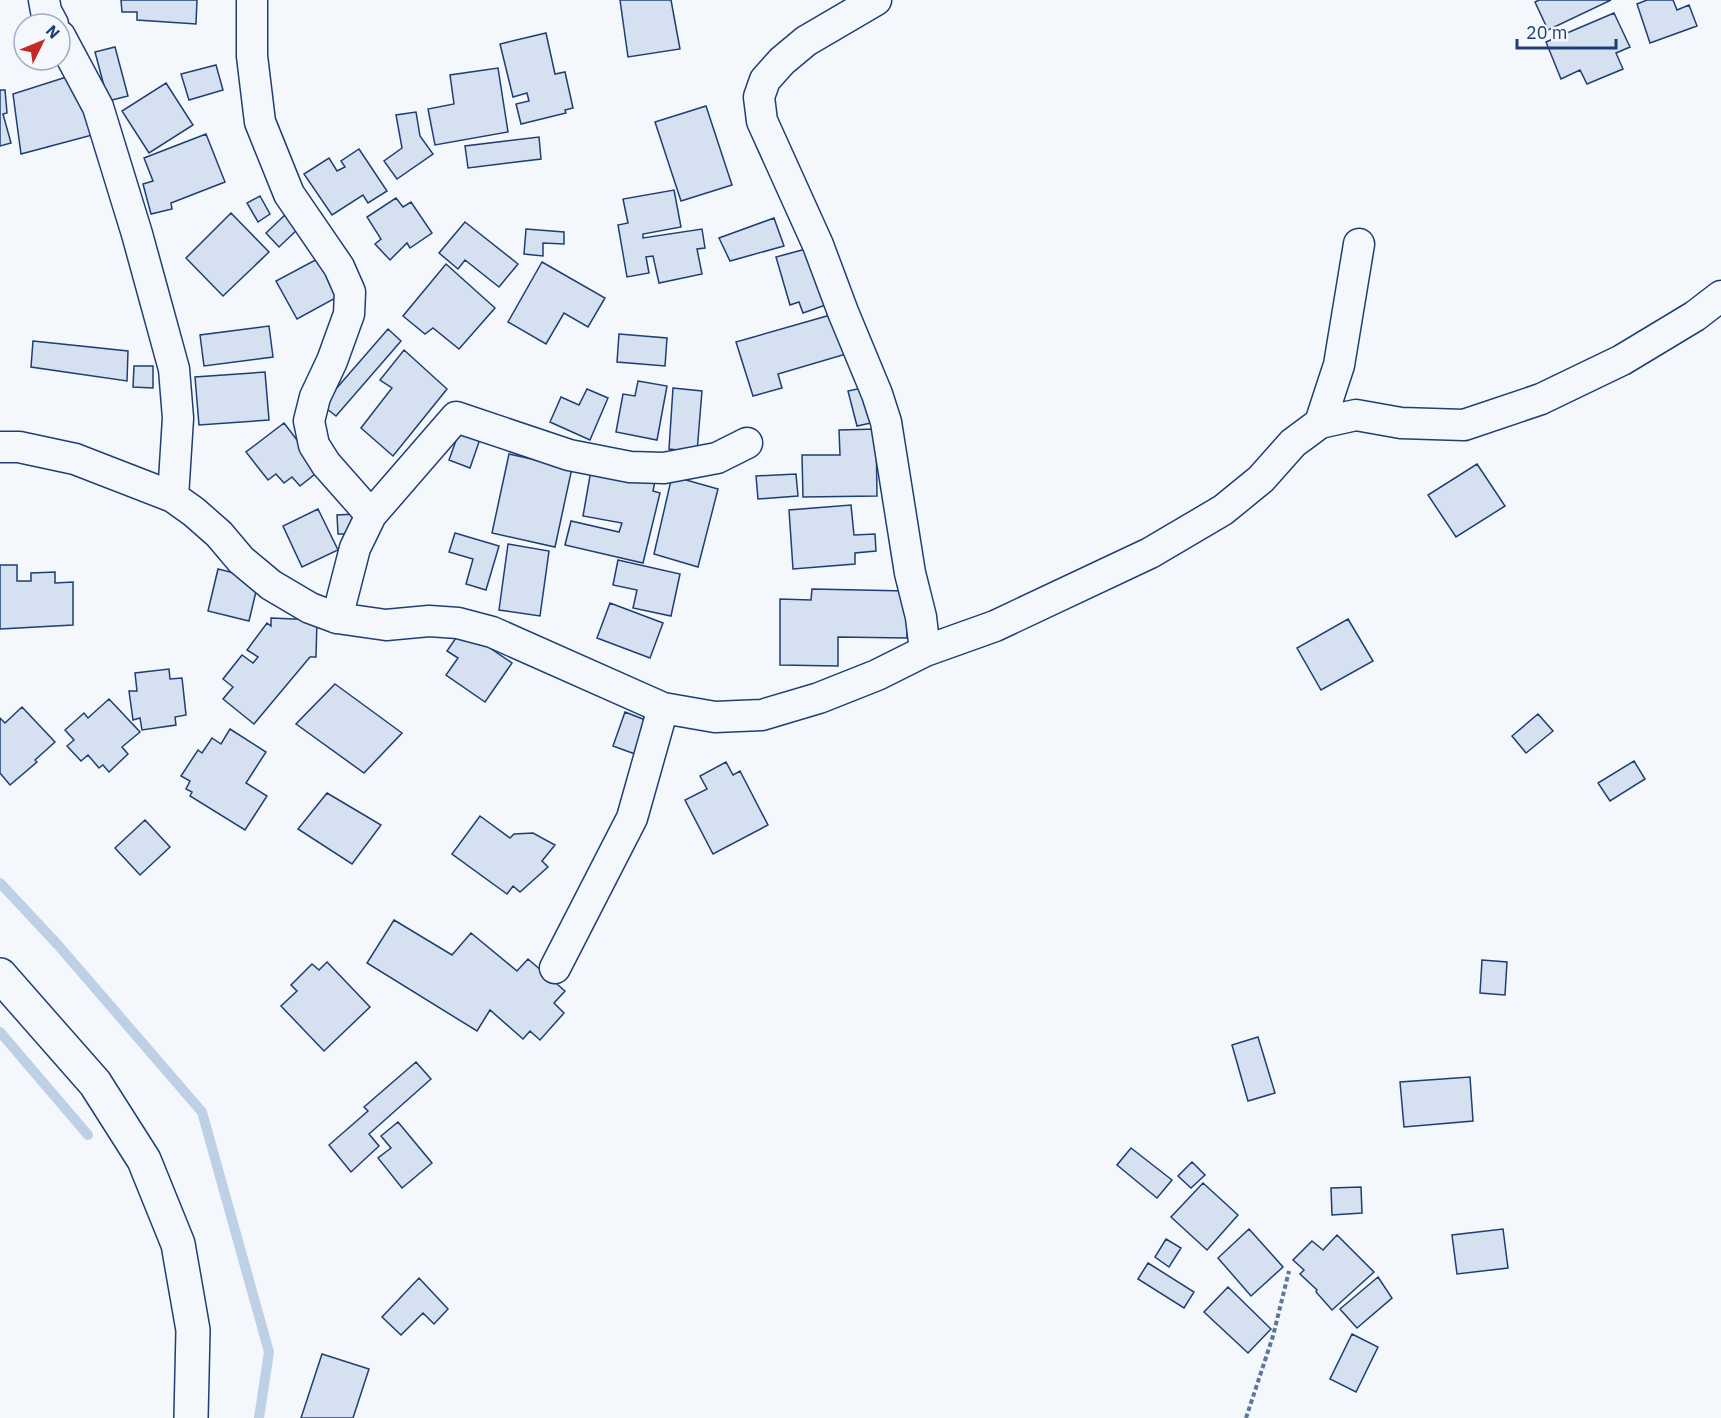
<svg xmlns="http://www.w3.org/2000/svg" width="1721" height="1418" viewBox="0 0 1721 1418" font-family="'IBM Plex Sans',sans-serif">
<rect width="100%" height="100%" fill="#f4f7fb"/>
<g fill="none" stroke-linecap="round" stroke-linejoin="round">
<path stroke="#bed0e5" stroke-width="10" d="M0,883l58,62 144,167 67,240 -10,66
M0,1032l88,103"/>
</g>
<path fill="#d5e0f0" stroke="#1d3f73" stroke-width="1.5" d="M121,0h76l-1,24 -59,-4v-8h-15z
M620,0h51l9,49 -52,8z
M1539,0h72l-63,30 -13,-28z
M1647,0h26l4,10 12,-5 8,21 -47,17 -13,-39z
M1614,13l16,34 -14,6 7,16 -36,15 -7,-14 -19,9 -15,-37z
M546,33l9,41 10,-2 8,36 -8,2 1,3 -45,11 -5,-20 13,-3 -2,-8 -14,4 -13,-53z
M115,47l13,49 -20,5 -13,-49z
M216,65l7,25 -34,10 -8,-26z
M498,68l10,64 -73,13 -7,-36 26,-5 -4,-29z
M79,73l17,61 -75,20 -8,-60z
M166,83l27,42 -44,28 -27,-42z
M0,90h5l2,23 -4,1 8,29 -11,3z
M706,106l26,79 -51,16 -26,-79z
M416,112l4,24 13,18 -36,25 -13,-18 18,-13 -6,-33z
M206,134l19,48 -54,21 1,6 -21,5 -8,-30 10,-3 -9,-23z
M539,137l2,22 -73,9 -3,-22z
M359,149l28,42 -19,12 -5,-8 -31,20 -28,-41 25,-16 8,13 8,-4 -4,-6z
M674,190l7,37 -38,7v4l59,-9 3,19 -8,1 5,25 -43,9 -6,-27 -7,1 3,16 -22,4 -9,-52 10,-2 -5,-24z
M260,196l10,18 -12,8 -11,-19z
M396,198l7,9 8,-5 21,31 -22,15 -3,-5 -17,17 -15,-16 6,-5 -14,-22z
M231,213l38,39 -46,44 -37,-38z
M287,213l13,14 -21,20 -13,-14z
M774,218l10,28 -54,15 -11,-23z
M465,222l53,42 -19,23 -34,-27 -7,9 -19,-16z
M526,229l38,3v12l-21,-1v13l-19,-2z
M806,249l25,54 -28,10 -4,-11 -9,3 -14,-48z
M321,257l20,38 -44,24 -21,-38z
M542,262l63,36 -17,29 -24,-14 -18,31 -38,-22z
M446,264l49,44 -36,41 -26,-21 -8,6 -22,-18z
M834,314l12,40 -68,20 4,14 -29,8 -17,-54z
M269,326l4,31 -69,9 -4,-31z
M388,329l13,12 -65,75 -14,-11z
M619,334l48,4 -2,28 -48,-4z
M33,341l95,10 -1,30 -96,-14z
M404,350l43,39 -54,67 -32,-28 31,-40 -12,-8z
M134,366h19v22l-20,-1z
M265,372l4,48 -70,5 -4,-48z
M638,381l29,5 -10,54 -41,-8 7,-38 12,2z
M871,386l9,35 -23,5 -9,-35z
M673,388l29,3 -5,61 -28,-3z
M587,389l21,9 -18,42 -40,-18 11,-25 18,8z
M284,423l36,47 -20,16 -8,-9 -8,6 -8,-9 -8,6 -22,-28z
M876,429l1,67 -74,1 -1,-42h38l-1,-25z
M459,432l21,7 -10,29 -21,-8z
M509,454l63,14 -17,79 -63,-14z
M1477,464l28,42 -49,31 -28,-42z
M591,470l64,11 -2,10 7,2 -17,70 -78,-18 6,-24 48,11 3,-9 -39,-7z
M796,474l2,22 -40,3 -2,-23z
M672,476l46,13 -20,78 -44,-13z
M851,505l3,30 21,-1 1,17 -21,2v11l-62,5 -4,-59z
M318,509l20,41 -36,17 -19,-41z
M356,514l1,20h-19l-1,-19z
M455,533l44,13 -13,44 -20,-6 7,-25 -24,-7z
M508,544l41,7 -9,65 -41,-6z
M618,560l62,14 -9,42 -38,-8 4,-18 -24,-5z
M0,565h17v16h14v-8l24,-1v11l18,-1v43l-73,4z
M218,569l41,10 -10,42 -41,-10z
M812,589l95,2v47l-69,-1v29l-58,-1v-66l31,1z
M610,603l53,20 -13,35 -53,-20z
M271,618l46,2 -1,37h-6l-56,67 -31,-25 10,-12 -10,-8 19,-24 11,8 5,-6 -11,-7 20,-27 4,3z
M1348,619l25,42 -52,29 -24,-42z
M462,629l50,34 -27,39 -39,-27 12,-17 -11,-7z
M169,669l1,10 12,-1 4,37 -11,2 1,8 -34,5 -2,-12 -7,2 -4,-29h8l-2,-18z
M335,684l67,49 -38,40 -68,-49z
M109,699l31,33 -18,15 6,7 -19,18 -6,-7 -4,3 -11,-13 -7,6 -14,-15 7,-6 -9,-10 19,-17 4,5z
M22,707l33,35 -20,18 2,2 -27,23 -10,-12v-55l5,5z
M625,712l23,9 -13,33 -22,-8z
M1538,714l15,17 -27,22 -14,-17z
M230,729l36,23 -20,31 21,13 -22,34 -55,-34 2,-4 -6,-3 4,-8 -9,-5 17,-26 4,3 10,-15 9,6z
M1634,761l11,18 -35,22 -12,-18z
M726,762l7,13 7,-4 28,54 -55,29 -28,-54 22,-11 -7,-13z
M327,793l54,32 -29,39 -54,-35z
M480,816l30,22 4,-4 19,-1 22,12 -13,16 6,6 -28,25 -7,-6 -6,8 -55,-40z
M145,820l25,27 -30,28 -25,-27z
M394,920l58,35 19,-22 46,38 11,-12 37,32 -11,12 10,10 -24,27 -10,-9 -7,8 -33,-29 -13,21 -110,-68z
M1482,960l25,2 -2,33 -25,-2z
M327,962l43,45 -46,44 -43,-45 16,-15 -6,-6 21,-21 7,6z
M1258,1037l17,56 -27,8 -16,-56z
M416,1062l15,17 -62,55 10,12 -28,26 -22,-27 39,-34 -4,-4z
M1470,1077l3,44 -69,6 -4,-45z
M398,1122l34,41 -30,25 -24,-30 13,-10 -10,-12z
M1131,1148l41,32 -15,18 -40,-33z
M1192,1162l13,13 -14,13 -13,-12z
M1203,1183l35,32 -31,35 -36,-33z
M1361,1187l1,26 -30,2 -1,-27z
M1249,1229l34,38 -32,29 -33,-38z
M1503,1229l5,39 -51,6 -5,-39z
M1337,1235l37,37 -42,38 -16,-18 1,-2 -17,-16 4,-4 -11,-10 19,-19 11,9z
M1166,1239l15,9 -12,19 -14,-10z
M1148,1263l46,29 -10,16 -46,-29z
M1378,1277l14,21 -35,30 -17,-19z
M419,1278l29,31 -14,15 -11,-11 -22,22 -19,-18z
M1228,1287l43,42 -23,24 -44,-41z
M1352,1334l26,13 -22,45 -26,-13z
M322,1354l47,15 -16,49h-52z"/>
<g fill="none" stroke-linecap="round" stroke-linejoin="round">
<g stroke="#1d3f73" stroke-width="33">
<path id="minor" d="M44,0l2,11 7,13
M252,0v56l8,66 29,72 50,73 11,25 -1,22 -17,47 -17,36 -6,24 5,24 12,19 45,51
M876,0l-70,41 -24,20 -17,19 -6,17 3,24 56,124 25,67 34,82 9,28 24,151 11,44 4,34
M60,36l38,71 39,127 37,135 4,49 -5,79
M1320,423l19,-58 20,-121
M0,447h19l56,12 98,38 21,15 25,22 22,26 30,25 39,23 27,10 49,7 43,-4 29,2 34,9 171,76 52,9 47,-2 57,-17 58,-23 48,-24 70,-25 155,-73 73,-43 38,-31 32,-36 27,-20 36,-8 45,8 63,2 77,-26 81,-39 73,-44 26,-20
M337,618l18,-70 16,-33 85,-98 113,38 61,12 34,1 53,-10 30,-15
M555,968l77,-150 31,-110"/>
</g>
<g stroke="#1d3f73" stroke-width="36">
<path id="primary" d="M0,975l95,108 49,77 34,84 15,86 -2,88"/>
</g>
<path stroke="#5e769c" stroke-width="4" stroke-dasharray="4.5 3" stroke-linecap="butt" d="M1246,1418l27,-82 16,-65"/>
<use href="#minor" stroke="#f4f7fb" stroke-width="30"/>
<use href="#primary" stroke="#f4f7fb" stroke-width="33"/>
</g>
<g transform="translate(42 42) rotate(47)"><circle r="28" fill="#f4f7fb" stroke="#9eadc5" stroke-width="1.5"/>
<path d="M0-4.5L10 22L0 15L-10 22Z" fill="#c62828"/>
<text y="-9" font-size="16" font-weight="bold" text-anchor="middle" fill="#1d3f73">N</text>
</g>
<path d="M1517 39v9h99v-9" fill="none" stroke="#1d3f73" stroke-width="3"/>
<text x="1526" y="39" font-size="18" fill="#1d3f73" stroke="#f4f7fb" stroke-width="4.5" paint-order="stroke">20 m</text>
</svg>
